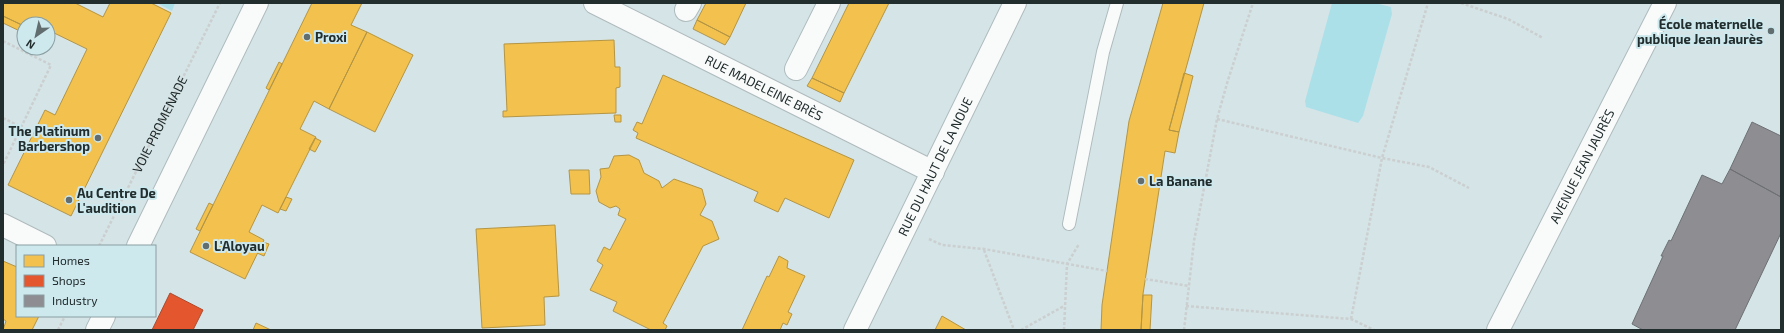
<svg xmlns="http://www.w3.org/2000/svg" width="1784" height="333" viewBox="0 0 1784 333" font-family="'Exo 2',sans-serif">
<rect width="100%" height="100%" fill="#d5e4e7"/>
<path fill="#ace0e9" d="M157,3h18l-3,8z
M1332,3h43l16,4 1,7 -29,102 -5,7 -52,-16 -1,-6z"/>
<path fill="#f2c14e" stroke="#b49544" d="M3,3h72l28,14 7,-14h41l20,10 -100,203 -63,-31 37,-75 10,5 32,-66 -39,-19v-6h-24v2l-21,-10z
M312,3h50l-11,22 16,7 -38,77 -15,-8 -14,28 16,8 -38,76 -16,-8 -13,27 15,8 -19,39 -55,-27z
M706,3h40l-16,34 -33,-17z
M849,3h40l-45,90 -32,-15z
M1163,3h41l-35,127 10,2 -4,21 -10,-2 -22,143 -2,36h-40l1,-25 27,-184z
M3,16l21,10v7l-21,-10z
M697,20l33,17 -5,8 -32,-16z
M367,32l46,23 -38,77 -46,-23z
M614,40l1,27h5v20l-4,1v25l-113,4v-6h4l-3,-67z
M279,62l3,2 -13,26 -3,-2z
M1184,73l9,3 -14,56 -10,-2z
M663,75l191,85 -25,58 -44,-20 -7,14 -24,-11 4,-9 -122,-54 2,-5 -5,-3 4,-8 5,2z
M812,78l32,15 -4,9 -33,-16z
M614,115h7v7h-6z
M315,138l6,3 -6,11 -6,-3z
M629,155l10,5 5,13 15,8 3,7 12,-9 28,10 4,15 -6,11 12,6 7,18 -16,7 -40,77 4,3 -2,4h-14l-38,-19 4,-9 -27,-12 13,-25 -6,-4 7,-14 6,3 16,-31 -8,-4 2,-6 -4,-3 -6,2 -11,-6 -3,-11 5,-14 -1,-8 9,-1 5,-12z
M569,170h20l1,24h-19z
M286,197l6,2 -6,12 -6,-2z
M209,203l4,2 -13,26 -4,-2z
M555,225l4,71 -15,1 1,28 -63,3 -6,-99z
M263,242l6,2 -5,12 -7,-3z
M779,256l9,5 -1,7 18,8 -17,36 4,2 -5,11 -4,-2 -3,7h-38l25,-54 2,1z
M3,261l14,6v49h22l-7,14h-29l3,-9 -3,-2z
M1143,295h9l-2,35h-9z
M942,316l24,14h-31z
M256,323l15,7h-18z"/>
<path fill="#e4572e" stroke="#aa4a2e" d="M170,293l33,17 -10,20h-41z"/>
<path fill="#8d8d92" stroke="#6d7074" d="M1752,122l29,14v61l-51,-28z
M1730,169l51,28v36l-46,97h-92l-11,-6 31,-68h-2l8,-16 2,1 31,-66 20,9z"/>
<g fill="none" stroke-linecap="round" stroke-linejoin="round">
<g stroke="#afbbbd" stroke-width="14">
<path id="lane" d="M1069,224l34,-172 14,-49"/>
</g>
<g stroke="#afbbbd" stroke-width="24">
<g id="street">
<path id="s2" d="M595,3l338,169"/>
<path d="M686,10l4,-7"/>
<path d="M796,69l33,-66"/>
<path d="M3,225l42,21"/>
<path d="M138,246l119,-243"/>
<path d="M97,330l7,-14"/>
<path id="s3" d="M855,330l160,-327"/>
</g>
</g>
<g stroke="#afbbbd" stroke-width="24">
<g id="secondary">
<path id="s4" d="M1498,330l167,-327"/>
</g>
</g>
<g stroke="#cbcfcf" stroke-width="2.5" stroke-dasharray="3 2" stroke-linecap="butt">
<path d="M1461,3l47,16 35,19"/>
<path d="M3,41l48,24 -48,100"/>
<path d="M3,118l18,9"/>
<path d="M1217,119l165,39 47,9 40,21"/>
<path d="M929,239l13,6 42,4 123,22"/>
<path id="s1" d="M99,246l121,-243"/>
<path d="M984,250l30,80"/>
<path d="M1145,279l44,7"/>
<path d="M1186,306l165,13 23,11"/>
<path d="M1351,319l31,-161 46,-155"/>
<path d="M58,330l7,-14"/>
<path d="M1021,330l43,-24"/>
<path d="M1064,330l3,-66 12,-20"/>
<path d="M1184,330l10,-89 23,-122 11,-39 25,-77"/>
</g>
<use href="#lane" stroke="#f9fbfb" stroke-width="12"/>
<use href="#street" stroke="#f9fbfb" stroke-width="22"/>
<use href="#secondary" stroke="#f9fbfb" stroke-width="22"/>
</g>
<g fill="#616d6f" stroke="#cee9ee" stroke-width="1.5">
<circle cx="1771" cy="31" r="4"/>
<circle cx="307" cy="37" r="4"/>
<circle cx="98" cy="138" r="4"/>
<circle cx="1141" cy="181" r="4"/>
<circle cx="69" cy="200" r="4"/>
<circle cx="206" cy="246" r="4"/>
</g>
<g text-anchor="middle" dominant-baseline="central" stroke-width="4" stroke-linejoin="round" paint-order="stroke">
<g font-size="13" font-weight="bold" fill="#222d2e" stroke="#cee9ee" text-anchor="start">
<text x="1763" y="24" text-anchor="end">École maternelle<tspan x="1763" dy="15">publique Jean Jaurès</tspan></text>
<text x="315" y="37">Proxi</text>
<text x="90" y="131" text-anchor="end">The Platinum<tspan x="90" dy="15">Barbershop</tspan></text>
<text x="1149" y="181">La Banane</text>
<text x="77" y="193">Au Centre De<tspan x="77" dy="15">L'audition</tspan></text>
<text x="214" y="246">L'Aloyau</text>
</g>
<g font-size="13" fill="#222d2e" stroke="#cee9ee">
<text stroke="none"><textPath href="#s2" startOffset="189">RUE MADELEINE BRÈS</textPath></text>
<text stroke="none"><textPath href="#s1" startOffset="136">VOIE PROMENADE</textPath></text>
<text stroke="none"><textPath href="#s4" startOffset="184">AVENUE JEAN JAURÈS</textPath></text>
<text stroke="none"><textPath href="#s3" startOffset="182">RUE DU HAUT DE LA NOUE</textPath></text>
</g>
</g>
<rect width="1784" height="333" fill="none" stroke="#222d2e" stroke-width="8"/>
<rect x="16" y="245" width="140" height="72" fill="#cee9ee" stroke="#899ea1"/>
<rect x="24" y="255" width="20" height="12" fill="#f2c14e" stroke="#899ea1"/>
<text x="52" y="265" font-size="12" fill="#222d2e">Homes</text>
<rect x="24" y="275" width="20" height="12" fill="#e4572e" stroke="#899ea1"/>
<text x="52" y="285" font-size="12" fill="#222d2e">Shops</text>
<rect x="24" y="295" width="20" height="12" fill="#8d8d92" stroke="#899ea1"/>
<text x="52" y="305" font-size="12" fill="#222d2e">Industry</text>
<g transform="translate(36 36) rotate(214)"><circle r="19" fill="#cee9ee" stroke="#899ea1"/>
<path d="M0-3L7 15L0 10L-7 15Z" fill="#616d6f"/>
<text y="-6" font-size="11" font-weight="bold" text-anchor="middle" fill="#222d2e">N</text>
</g>
</svg>
